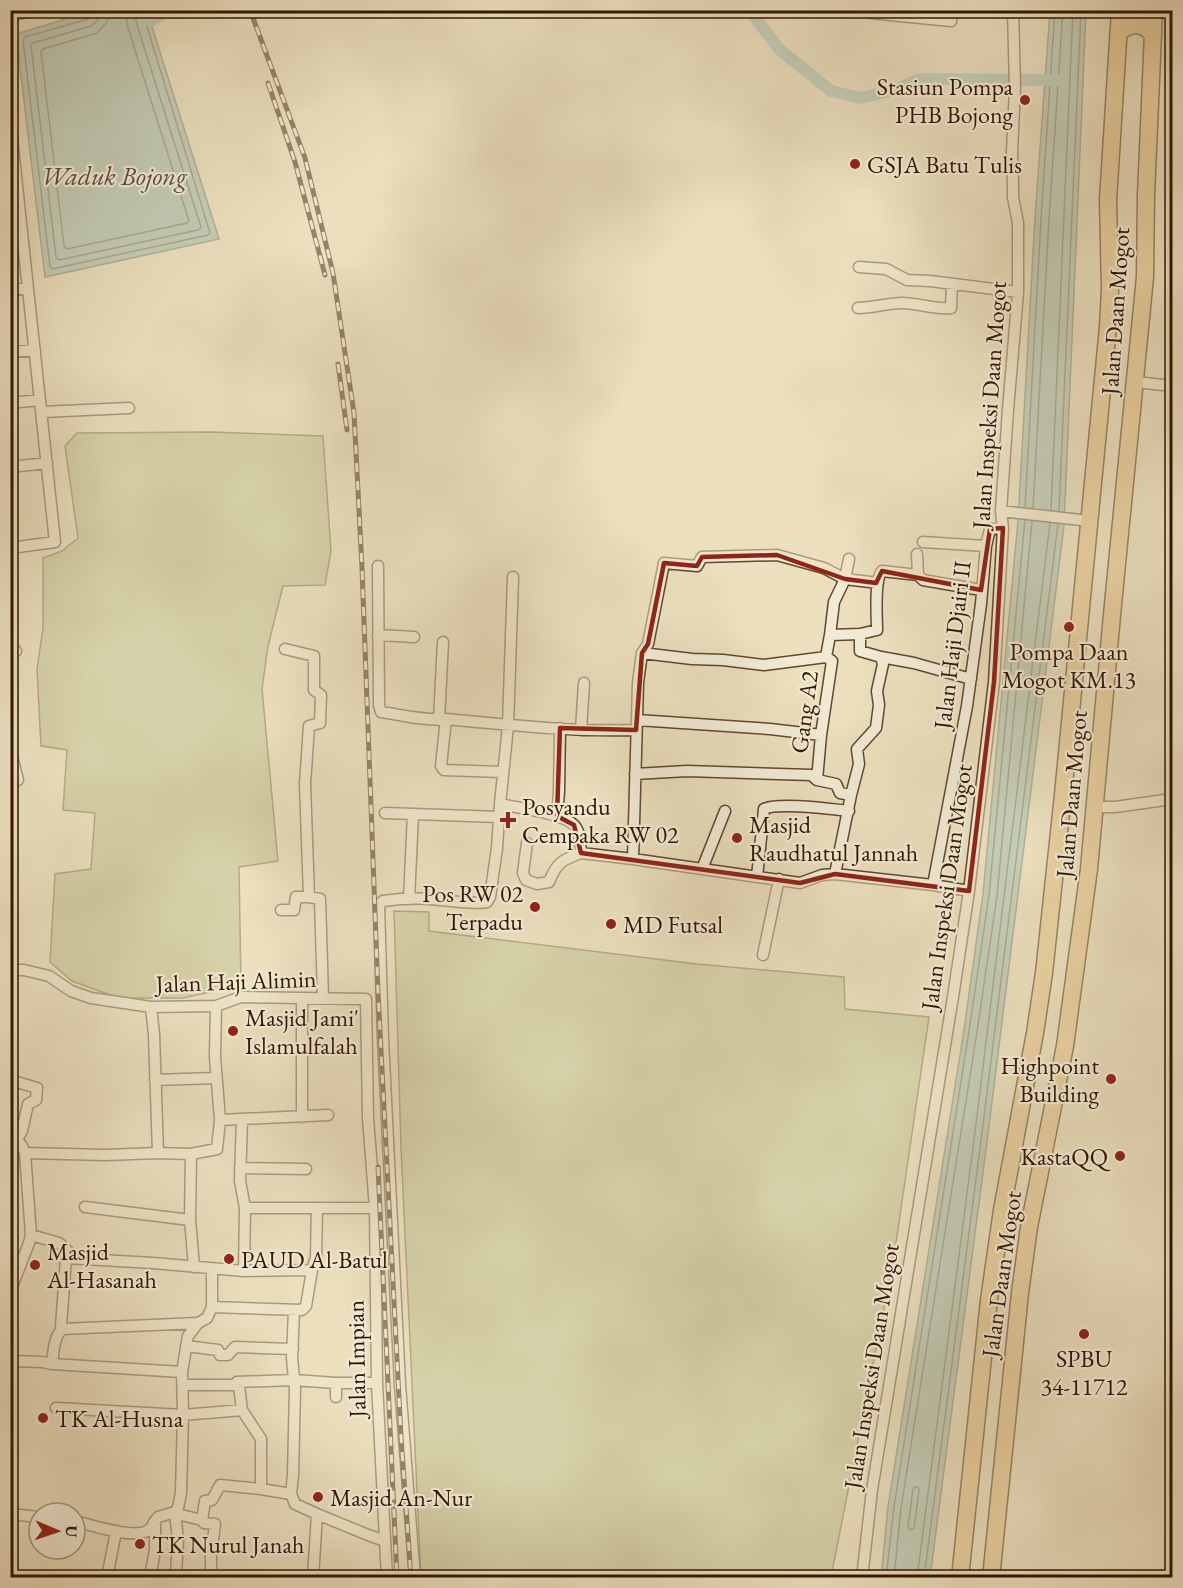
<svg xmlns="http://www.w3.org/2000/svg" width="1183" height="1588" viewBox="0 0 1183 1588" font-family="'EB Garamond',serif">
<rect width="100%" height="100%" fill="#ebdfbe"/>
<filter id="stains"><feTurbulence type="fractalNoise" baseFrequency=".00333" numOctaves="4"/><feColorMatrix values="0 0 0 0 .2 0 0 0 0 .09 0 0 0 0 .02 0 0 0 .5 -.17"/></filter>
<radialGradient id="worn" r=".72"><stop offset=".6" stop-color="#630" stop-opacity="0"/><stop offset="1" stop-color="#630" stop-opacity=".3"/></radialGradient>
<path fill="#bdc08e" stroke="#776a47" stroke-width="1.5" d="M211,432l112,4 8,115 -6,34 -42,1 -15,60 -6,43 16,172 -39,6 2,118 -58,13h-65l-46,-17 -22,-19 5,-88 36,-5 4,-56 -32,-3 4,-60 -26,-4 -4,-77 6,-41v-70l19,-7 16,-13 -13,-92 12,-13z
M394,911l35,1v19l268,33 147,13 1,32 84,8 -36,246 -62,314h-410l-20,-429z"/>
<path fill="#98bcb4" stroke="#6f796c" stroke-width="1.5" d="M96,10l51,1 72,228 -174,38 -29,-243z
M1050,11h36l-22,515 -77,616 -57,435 -49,1 7,-71 76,-477 19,-136 35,-373 17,-303z"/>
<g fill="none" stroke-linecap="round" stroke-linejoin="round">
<path stroke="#64685a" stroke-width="1.5" d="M93,10l-1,5 -4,4 -63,18 -2,3 27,226 2,3 156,-34 2,-2 -68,-223
M100,10l-2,10 -7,6 -58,17 -2,2 25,212 3,3 139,-30 3,-3 -64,-202 -3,-15
M109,10l-2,12 -10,11 -54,16 -2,3 23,194 3,3 120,-26 2,-2 -61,-193 -3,-18
M1025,507l16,-288 14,-209
M1033,508l16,-289 14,-209
M1051,510l22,-500
M1059,511l22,-501
M915,1487h3l1,3 -5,38 -3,2 -3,-3 5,-38z
M886,1578l8,-71 75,-476 20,-136 36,-375
M894,1578l7,-70 76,-476 20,-136 35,-375
M917,1578l57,-438 76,-617
M924,1578l57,-437 77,-617"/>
<path stroke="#98bcb4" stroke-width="12" d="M749,10l31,40 51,41 30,7 34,-8 25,-11 137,1
M150,21l21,-11"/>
<g stroke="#604830" stroke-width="13">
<path id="minor" d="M859,10l11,3 81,8 2,-11
M10,16l26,-6
M10,120l45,422 -45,6
M859,267l27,2 21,11 23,1 88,11
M10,290l18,-2
M858,308c15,0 30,-5 44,-5 17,0 32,7 49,5l1,-24
M10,352l25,-2
M1136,382l36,4
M10,403l30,-3
M42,412l87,-4
M10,467l37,-4
M1001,511l89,10
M923,542l63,4
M917,554l1,21
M378,566l1,139 2,7c21,3 44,9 65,7 63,6 126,13 190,11
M378,635l36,2
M830,635l4,-33 11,-23 4,-20
M285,649l29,7v34l7,5 -1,28 -11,3 -4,58 4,113 11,2 3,99
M10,652l6,-1
M642,653l50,6 31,1 41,5 62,-8
M881,657l33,6 57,16
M446,719l-5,47 3,4 58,2
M439,720l4,-78
M637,720l133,9 51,6
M581,730l3,-47
M10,749l8,31
M635,774l52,-3 124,4 6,5
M851,795l8,-31 -2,-15 19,-21 3,-23 -2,-14 6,-27 -2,-7 -21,-6v-17
M500,804c18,4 62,9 74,21 7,7 6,20 7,28l52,6 167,24 22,-8 13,-1 98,11 36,6
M1095,807h20l57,-8
M385,813l114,4
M557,816l2,-25 1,-63
M527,843l-4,30 3,7 11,4 12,-2c8,-20 13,-22 32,-29
M633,859l5,-176 4,-30 6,-9 16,-81 33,3 5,-9 75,-2 47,13 21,11 33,4
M702,869l23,-58
M835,874l16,-79 -11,-2 -4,-9 -19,-4 4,-45 11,-74 -6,-4 4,-22 30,-1 17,-4c0,-14 -3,-50 5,-59l36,4 5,5 58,10
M757,877l7,-68c15,-7 66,0 85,2
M933,885l34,-179 14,-102 5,-58 4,-17 13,-1
M409,899l4,-85
M281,910h13l2,-13h13
M763,955l16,-76
M10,970h14l25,6 22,15 20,7 60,9 65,-1 25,-9 125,2 2,119 7,90 2,175 10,195
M302,998v119
M151,1007l3,27 4,119
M10,1080l27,8 -1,12 -8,4 -6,27 -5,8
M155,1080l61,-2
M242,1119l-2,62 5,27 -1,63
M220,1120l108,-5
M10,1133c8,6 12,11 15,20l6,82 -2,8 -19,49
M25,1153l80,2 53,-2 33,1 -1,66 4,47
M191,1154l26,-5 3,-29 -5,-63 1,-51
M240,1168l66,1
M85,1207l105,13
M245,1208h72
M31,1235l28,8 8,7 -1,8
M212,1307l90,3 4,-4 6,-36 4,-13 1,-49h58
M294,1310l-2,48 3,31 -2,86 -2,19 4,10 22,10
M198,1323l-136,6 -1,-3 5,-68 87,5 91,8 68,-1
M186,1346l32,4 2,5h8l7,-8 58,2
M10,1361l32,1 10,2 130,8
M52,1364c2,-13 1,-25 10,-35
M336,1383h41
M183,1385h53l1,-3 57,-2 42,3v14
M236,1385l3,1 3,24 19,29v50l30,5
M56,1408l127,7 59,-5
M175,1512l6,3 21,5 2,3 11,1 -4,31v23
M10,1514l29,3
M202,1520l3,-19 7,-1 8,-15 41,4
M75,1521c16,4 62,20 75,8 3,-3 5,-9 8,-12l17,-5
M107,1578l9,-47
M150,1578l5,-28v-24l-1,-4
M184,1578l-8,-4 2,-34 -3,-28 3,-4 3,-15 2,-78 -1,-43 6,-36 10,-13 9,-5 5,-11v-38
M313,1578l4,-64 51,21 17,6
M415,1578l-15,-193 -17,-346 -4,-134 4,-4c15,-2 31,-3 47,-2 19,1 38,6 57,3l3,-5 7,-49 3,-44 8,-78 5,-149
M862,1578l10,-88 81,-493 16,-106 25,-209 9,-154 -2,-17 7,-101 10,-118v-69l-5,-26v-12l-1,-33 3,-64 -2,-78"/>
</g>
<g stroke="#311500" stroke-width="19">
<path id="highway" d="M1119,32c12,-8 22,-11 33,2
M960,1578l29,-278 13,-90 33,-177 9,-60 19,-178 45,-468 2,-38 -2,-89 12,-190
M991,1578l29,-285 9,-66 36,-181 24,-177 23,-254 33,-338 1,-82 8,-185"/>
</g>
<use href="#minor" stroke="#f2ead5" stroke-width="10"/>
<use href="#highway" stroke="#e6c07f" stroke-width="16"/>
<g stroke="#311500" stroke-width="5">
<path id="rail" d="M250,10l55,148 28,115 21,140 8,155 16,424 23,445 10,141
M268,83l27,79 30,113
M338,364l9,66
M378,1167l19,411"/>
</g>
<use href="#rail" stroke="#f2ead5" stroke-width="3" stroke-dasharray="9" stroke-linecap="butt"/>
</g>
<path d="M0 0H1183V1588H0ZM1003,528l-9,154 -25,209 -134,-17 -35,9 -219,-30 -7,-28 -17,-9 3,-88 76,2 6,-77 6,-9 16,-81 33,3 5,-9 75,-2 68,24 31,4 6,-12 99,19 9,-61z" fill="#ebdfbe" fill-opacity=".55" fill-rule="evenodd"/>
<path fill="none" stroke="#8f2418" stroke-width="4.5" stroke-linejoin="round" d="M1003,528l-9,154 -25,209 -134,-17 -35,9 -219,-30 -7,-28 -17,-9 3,-88 76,2 6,-77 6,-9 16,-81 33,3 5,-9 75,-2 68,24 31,4 6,-12 99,19 9,-61z"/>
<g fill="#8f2418" stroke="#f2ead5" stroke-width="2">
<circle cx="1025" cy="100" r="6"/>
<circle cx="855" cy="164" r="6"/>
<circle cx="1069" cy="627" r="6"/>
<path d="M505 811h6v6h6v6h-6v6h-6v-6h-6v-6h6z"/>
<circle cx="737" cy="838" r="6"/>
<circle cx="535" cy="907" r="6"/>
<circle cx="611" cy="924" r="6"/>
<circle cx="233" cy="1031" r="6"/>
<circle cx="1111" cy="1079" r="6"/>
<circle cx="1120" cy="1156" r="6"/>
<circle cx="229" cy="1259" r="6"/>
<circle cx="35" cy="1265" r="6"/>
<circle cx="1084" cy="1334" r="6"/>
<circle cx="43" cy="1418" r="6"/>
<circle cx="318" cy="1497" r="6"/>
<circle cx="140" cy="1544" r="6"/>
</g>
<g text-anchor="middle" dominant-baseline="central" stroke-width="4.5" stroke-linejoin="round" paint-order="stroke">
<g font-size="24" fill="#311500" stroke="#f2ead5" text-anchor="start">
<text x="1013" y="86" text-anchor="end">Stasiun Pompa<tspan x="1013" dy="28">PHB Bojong</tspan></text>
<text x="867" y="164">GSJA Batu Tulis</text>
<text x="1069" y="651" text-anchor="middle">Pompa Daan<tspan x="1069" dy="28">Mogot KM.13</tspan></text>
<text x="522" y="806">Posyandu<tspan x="522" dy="28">Cempaka RW 02</tspan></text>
<text x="749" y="824">Masjid<tspan x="749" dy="28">Raudhatul Jannah</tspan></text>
<text x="523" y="893" text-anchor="end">Pos RW 02<tspan x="523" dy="28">Terpadu</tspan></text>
<text x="623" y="924">MD Futsal</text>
<text x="245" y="1017">Masjid Jami'<tspan x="245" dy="28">Islamulfalah</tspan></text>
<text x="1099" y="1065" text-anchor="end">Highpoint<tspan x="1099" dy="28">Building</tspan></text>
<text x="1108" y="1156" text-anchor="end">KastaQQ</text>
<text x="47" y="1251">Masjid<tspan x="47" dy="28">Al-Hasanah</tspan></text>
<text x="241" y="1259">PAUD Al-Batul</text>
<text x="1084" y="1358" text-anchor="middle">SPBU<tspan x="1084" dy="28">34-11712</tspan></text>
<text x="55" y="1418">TK Al-Husna</text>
<text x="330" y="1497">Masjid An-Nur</text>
<text x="152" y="1544">TK Nurul Janah</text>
</g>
<g font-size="24" fill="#311500" stroke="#f2ead5">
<text transform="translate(1115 311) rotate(-86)">Jalan Daan Mogot</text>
<text transform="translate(989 405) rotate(-86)">Jalan Inspeksi Daan Mogot</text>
<text transform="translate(952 645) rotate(-83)">Jalan Haji Djairi II</text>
<text transform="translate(804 712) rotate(-82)">Gang A2</text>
<text transform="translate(1071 794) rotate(-85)">Jalan Daan Mogot</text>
<text transform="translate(946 887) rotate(-82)">Jalan Inspeksi Daan Mogot</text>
<text transform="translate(236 981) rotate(-2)">Jalan Haji Alimin</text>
<text transform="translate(1001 1274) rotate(-82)">Jalan Daan Mogot</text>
<text transform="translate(356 1359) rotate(-91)">Jalan Impian</text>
<text transform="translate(871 1366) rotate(-81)">Jalan Inspeksi Daan Mogot</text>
</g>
<g font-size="26" font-style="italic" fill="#554f3f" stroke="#f2ead5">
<text x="114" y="176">Waduk Bojong</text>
</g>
</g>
<rect width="1183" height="1588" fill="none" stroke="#ebdfbe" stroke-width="36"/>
<rect x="12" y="12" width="1159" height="1564" fill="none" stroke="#311500" stroke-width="3"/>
<rect x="18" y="18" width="1147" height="1552" fill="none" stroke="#311500" stroke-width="1.5"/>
<g transform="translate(57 1531) rotate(92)"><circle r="28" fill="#f2ead5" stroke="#a59580" stroke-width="1.5"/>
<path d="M0-4.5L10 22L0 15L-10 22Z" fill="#8f2418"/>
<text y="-9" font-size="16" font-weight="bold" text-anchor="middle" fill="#311500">U</text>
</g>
<rect width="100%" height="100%" filter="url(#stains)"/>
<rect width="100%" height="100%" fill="url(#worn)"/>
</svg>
